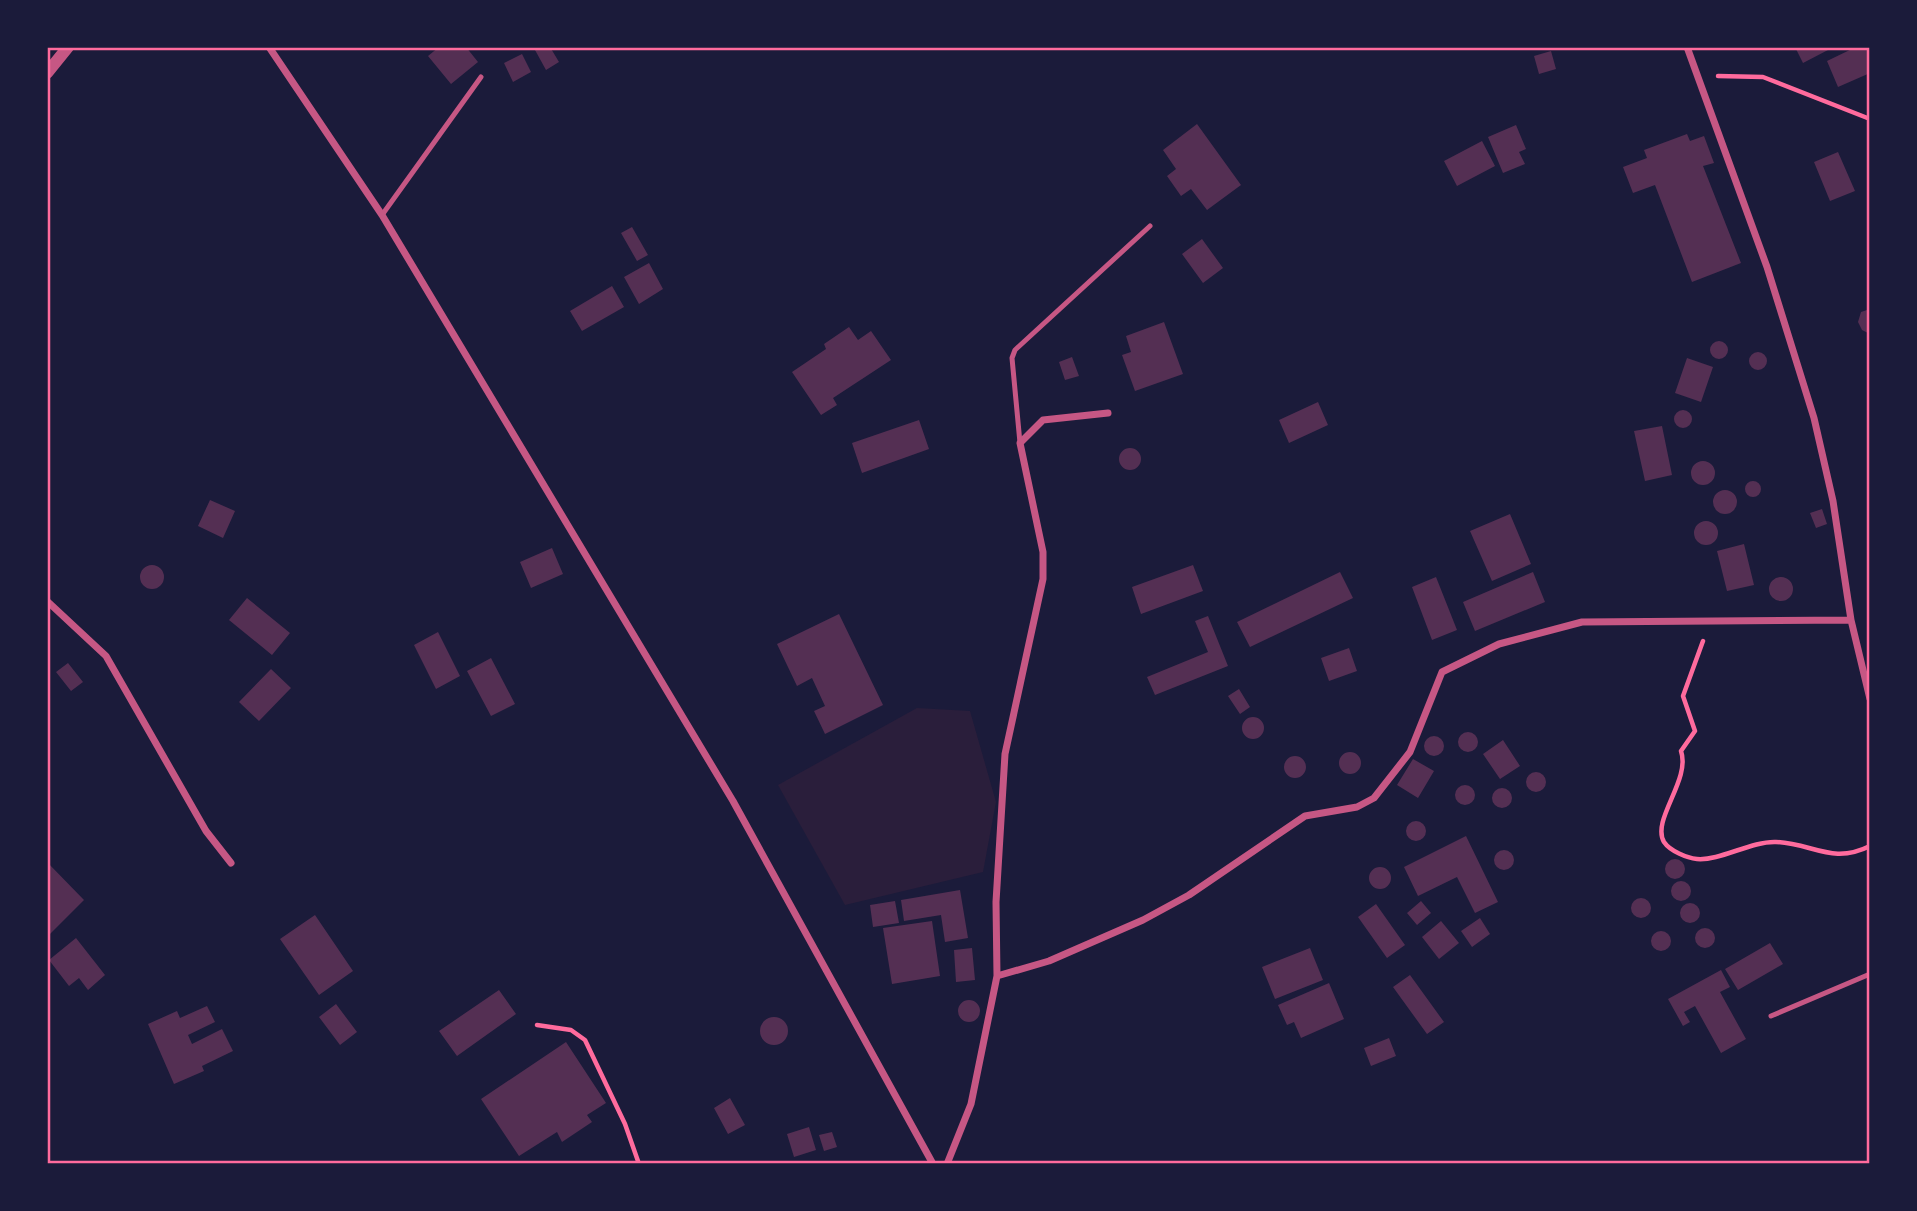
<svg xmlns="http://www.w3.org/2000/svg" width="1917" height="1211" viewBox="0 0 1917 1211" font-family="Lato,sans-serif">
<rect width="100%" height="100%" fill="#1b1b3a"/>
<path fill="#2a1e3b" d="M917,708l53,3 26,91 -13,70 -138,33 -67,-120z"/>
<path fill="#542f53" d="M439,47h27l12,15 -27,22 -23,-28z
M540,47h10l9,15 -13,8 -11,-20z
M1795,47h31l2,3 -25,13z
M1856,47h14v26l-32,14 -11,-26z
M1551,51l5,18 -17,5 -5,-18z
M522,54l9,18 -18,10 -9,-19z
M1197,124l44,61 -34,25 -16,-21 -10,7 -14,-20 9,-7 -13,-19z
M1516,125l10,24 -7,3 6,12 -22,9 -15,-36z
M1687,134l3,7 14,-5 10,27 -11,3 38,97 -49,19 -37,-97 -22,8 -10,-26 24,-9 -3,-8z
M1482,141l13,25 -38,20 -13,-25z
M1838,152l17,39 -25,10 -16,-39z
M632,227l16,28 -11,6 -16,-28z
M1202,239l21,29 -20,15 -21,-29z
M649,263l14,26 -24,15 -15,-27z
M612,286l12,21 -42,24 -12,-20z
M1870,309v25l-8,-4 -4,-8 3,-10z
M1164,322l19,52 -48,17 -13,-36 9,-3 -5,-16z
M849,327l9,13 13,-9 20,29 -58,38 4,7 -16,10 -29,-43 34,-23 -2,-5z
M1710 350a9 9 0 1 1 18 0a9 9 0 1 1-18 0Z
M1749 361a9 9 0 1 1 18 0a9 9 0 1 1-18 0Z
M1072,357l7,19 -14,4 -6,-18z
M1687,358l26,9 -12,35 -26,-9z
M1318,402l10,23 -39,18 -10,-23z
M1674 419a9 9 0 1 1 18 0a9 9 0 1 1-18 0Z
M919,420l10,29 -67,24 -10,-30z
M1662,426l10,49 -27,6 -11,-50z
M1119 459a11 11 0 1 1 22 0a11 11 0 1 1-22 0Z
M1691 473a12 12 0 1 1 24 0a12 12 0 1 1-24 0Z
M1745 489a8 8 0 1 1 16 0a8 8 0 1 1-16 0Z
M1713 502a12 12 0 1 1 24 0a12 12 0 1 1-24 0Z
M210,500l25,11 -12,27 -25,-12z
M1822,509l5,15 -11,4 -6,-15z
M1510,514l21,50 -39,17 -22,-50z
M1694 533a12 12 0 1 1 24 0a12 12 0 1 1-24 0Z
M1744,544l10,41 -27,6 -10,-40z
M552,548l11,26 -32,14 -11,-26z
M140 577a12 12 0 1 1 24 0a12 12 0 1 1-24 0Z
M1193,565l10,26 -62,23 -9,-27z
M1340,572l13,26 -103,49 -13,-25z
M1533,572l12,30 -70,29 -12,-29z
M1769 589a12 12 0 1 1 24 0a12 12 0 1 1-24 0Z
M1436,577l21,53 -25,10 -20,-53z
M247,598l43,35 -18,22 -43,-35z
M839,614l44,91 -58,29 -11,-23 11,-5 -13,-28 -15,8 -20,-42z
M1208,616l20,50 -73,29 -8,-18 61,-25 -13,-31z
M438,632l22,44 -24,13 -22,-44z
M1349,648l8,23 -28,10 -8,-23z
M491,658l24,46 -24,12 -24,-45z
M68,663l15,19 -12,9 -15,-19z
M271,669l20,19 -32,33 -20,-19z
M1239,689l11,18 -10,7 -12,-18z
M1242 728a11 11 0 1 1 22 0a11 11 0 1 1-22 0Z
M1458 742a10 10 0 1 1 20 0a10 10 0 1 1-20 0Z
M1424 746a10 10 0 1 1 20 0a10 10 0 1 1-20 0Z
M1503,740l17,26 -20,13 -17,-25z
M1339 763a11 11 0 1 1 22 0a11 11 0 1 1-22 0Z
M1284 767a11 11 0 1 1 22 0a11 11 0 1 1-22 0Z
M1413,759l21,12 -16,27 -21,-13z
M1526 782a10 10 0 1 1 20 0a10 10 0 1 1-20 0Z
M1455 795a10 10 0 1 1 20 0a10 10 0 1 1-20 0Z
M1492 798a10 10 0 1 1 20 0a10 10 0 1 1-20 0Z
M1406 831a10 10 0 1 1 20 0a10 10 0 1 1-20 0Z
M1466,836l32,66 -23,11 -18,-36 -39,19 -14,-29z
M1494 860a10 10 0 1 1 20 0a10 10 0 1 1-20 0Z
M1665 869a10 10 0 1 1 20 0a10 10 0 1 1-20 0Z
M47,862l37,38 -37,37z
M1369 878a11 11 0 1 1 22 0a11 11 0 1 1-22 0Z
M1671 891a10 10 0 1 1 20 0a10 10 0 1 1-20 0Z
M960,890l8,48 -23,4 -4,-27 -37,6 -3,-21z
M1631 908a10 10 0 1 1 20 0a10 10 0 1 1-20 0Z
M895,901l4,22 -26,4 -3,-22z
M1421,901l10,12 -14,12 -10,-12z
M1680 913a10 10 0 1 1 20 0a10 10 0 1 1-20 0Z
M1376,904l29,41 -18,13 -29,-41z
M315,915l38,56 -34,24 -39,-56z
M1480,918l10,16 -18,13 -11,-16z
M932,921l8,55 -48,8 -9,-56z
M1441,921l18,22 -20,16 -17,-22z
M1695 938a10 10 0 1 1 20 0a10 10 0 1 1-20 0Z
M1651 941a10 10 0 1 1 20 0a10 10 0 1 1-20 0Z
M76,938l29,37 -17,15 -9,-12 -10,8 -20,-26z
M1770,943l13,21 -45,26 -13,-21z
M972,948l3,32 -19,2 -2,-32z
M1310,948l13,32 -48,19 -13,-32z
M1721,970l9,17 -10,5 26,47 -25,14 -26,-47 -11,6 6,10 -7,4 -15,-27z
M1410,975l34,47 -17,12 -34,-47z
M1329,983l15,36 -43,19 -7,-16 -7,3 -9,-20z
M499,990l17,24 -59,42 -18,-25z
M958 1011a11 11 0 1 1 22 0a11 11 0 1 1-22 0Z
M336,1004l21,28 -17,13 -21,-28z
M207,1006l8,16 -27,13 4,9 30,-15 11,22 -31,15 2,5 -30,13 -26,-60 29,-13 3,7z
M760 1031a14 14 0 1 1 28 0a14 14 0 1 1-28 0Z
M1389,1038l7,18 -25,10 -7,-18z
M566,1042l40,61 -19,12 5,7 -30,20 -5,-10 -38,24 -38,-57z
M730,1098l15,27 -17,9 -14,-26z
M809,1127l7,23 -22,7 -7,-23z
M832,1132l5,15 -13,4 -5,-16z"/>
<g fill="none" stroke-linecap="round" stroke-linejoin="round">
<path stroke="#ff6b9d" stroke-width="4.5" d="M1718,76l45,1 107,42
M1703,641l-20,55 12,35 -14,20c10,29 -30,69 -17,91 6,9 23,16 33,17 23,2 54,-18 79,-17 36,1 56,23 94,4
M537,1025l34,5 14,10 40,84 14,40"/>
<path stroke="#c65784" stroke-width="5" d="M382,215l99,-138
M1020,443l-8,-85 3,-8 135,-124
M1771,1016l99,-42"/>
<path stroke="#c65784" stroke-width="7" d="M269,47l113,168 351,586 200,363
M1687,47l80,220 47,151 19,83 18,119 19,79
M47,601l59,55 100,175 25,32
M997,976l-1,-74 9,-148 38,-175v-27l-23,-109 23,-23 65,-7
M947,1164l24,-60 26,-128 52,-15 94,-41 46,-25 116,-79 52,-9 17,-9 36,-46 32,-80 57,-28 83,-22 269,-2"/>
<path stroke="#c65784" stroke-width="12" d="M47,73l21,-26"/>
</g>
<rect width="1917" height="1211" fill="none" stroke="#1b1b3a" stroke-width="98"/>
<rect x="49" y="49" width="1819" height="1113" fill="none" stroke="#ff6b9d" stroke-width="2.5"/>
</svg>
